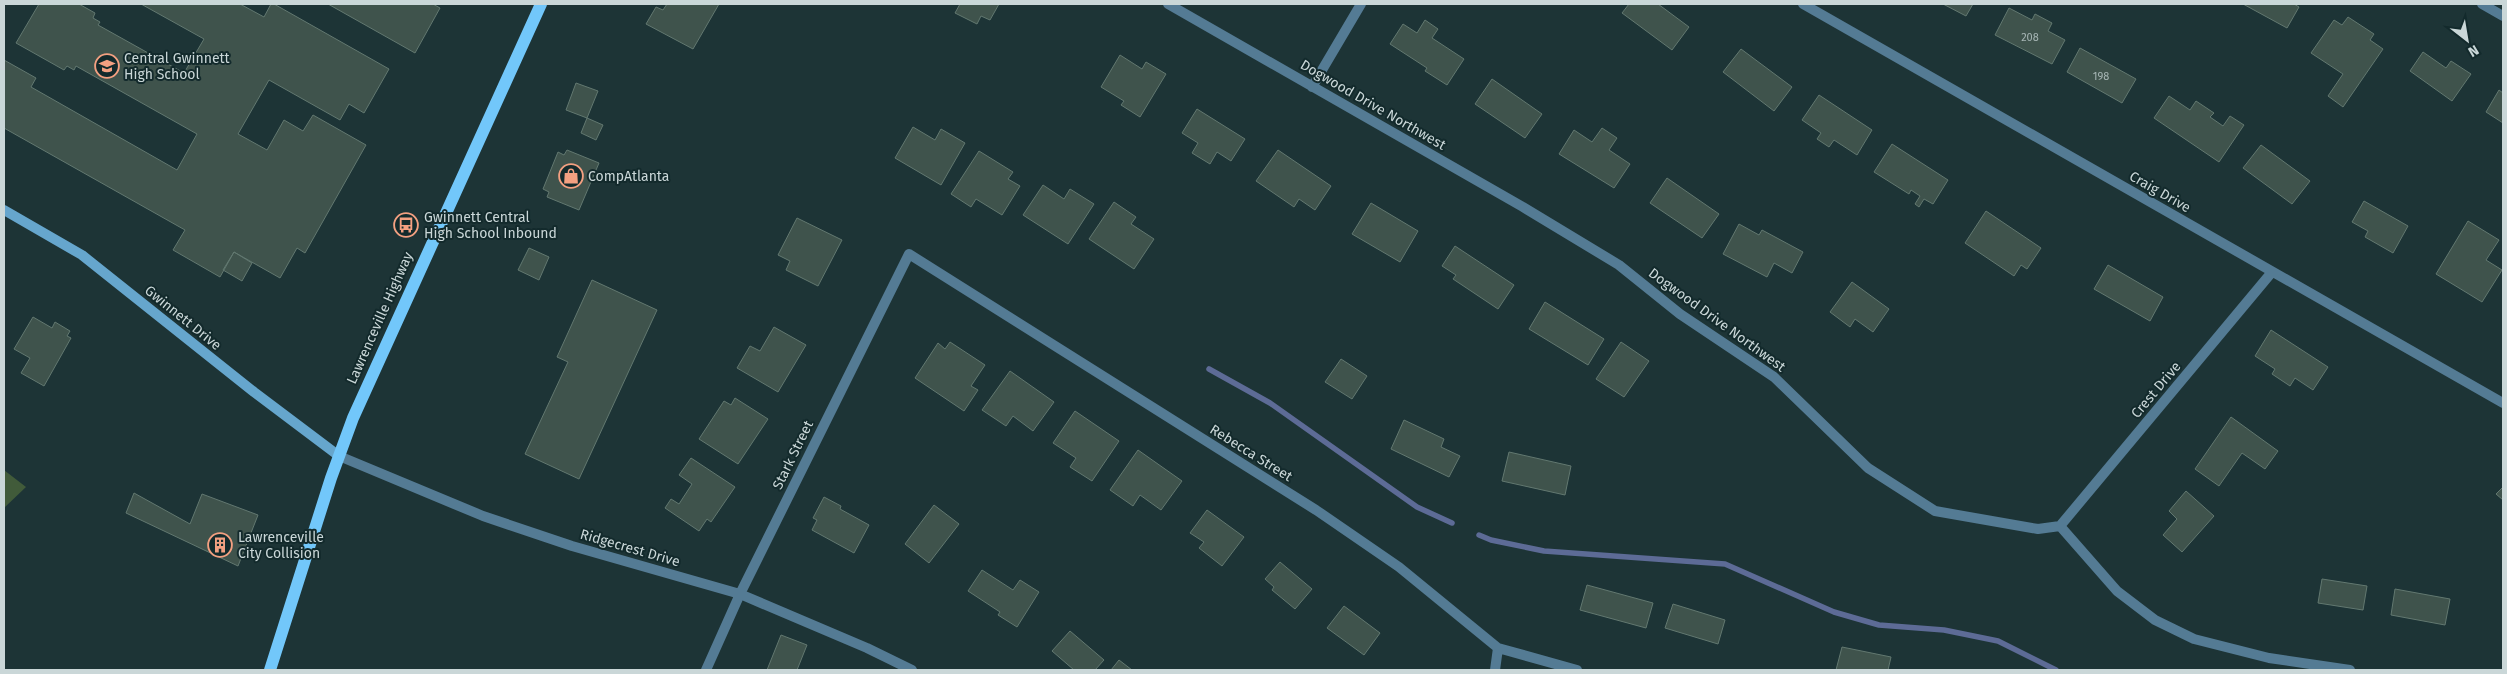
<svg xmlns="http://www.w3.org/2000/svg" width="2507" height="674" viewBox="0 0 2507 674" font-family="'Fira Sans',sans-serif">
<rect width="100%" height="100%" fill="#1d3436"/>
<path fill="#415b3a" d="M4,470l22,17 -22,21z"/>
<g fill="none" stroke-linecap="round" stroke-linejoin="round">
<path stroke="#5d6b96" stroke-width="5.5" d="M1209,369l61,34 147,104 35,16
M1479,535l12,5 53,11 181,13 109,48 45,13 65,5 54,11 58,29"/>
</g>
<path fill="#3f534c" stroke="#627870" d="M39,4h40l16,9 -2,5 7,4 -2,3 86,48 20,-34 -63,-35h99l24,13 7,-13h3l115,65 -25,44 -15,-9 -9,16 -71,-40 -31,54 29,16 17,-30 19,11 10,-16 53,30 -61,108 -8,-5 -17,30 -46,-26 -14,25 -47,-27 12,-20 -181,-102v-68l32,18 -5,9 146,83 20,-36 -121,-68 -2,4 -7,-4 -3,4 -48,-27z
M328,4h105l7,4 -25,45z
M667,4h52l-26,45 -47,-25 10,-17 7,3z
M960,4h39l-9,16 -9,-4 -4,8 -22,-11z
M1629,4h29l31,23 -17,23 -50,-37z
M1943,4h30l-7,12z
M2243,4h51l5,3 -12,21z
M2009,8l23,12 3,-6 17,9 -4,8 17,9 -13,24 -57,-29z
M2348,17l26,17 -4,6 13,9 -40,58 -15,-11 15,-22 -32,-21 23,-33 8,5z
M1425,20l13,9 -6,9 32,21 -17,26 -22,-14 2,-3 -37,-24 13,-20 14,9z
M2080,48l56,31 -14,24 -55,-31z
M1741,49l51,38 -18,24 -51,-39z
M2423,52l23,16 5,-7 20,13 -19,27 -42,-30z
M1120,55l22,14 4,-7 20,12 -26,43 -19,-12 3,-4 -23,-14z
M1492,79l50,35 -17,24 -50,-34z
M576,83l22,8 -11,27 -21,-8z
M2499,90l4,3v30l-17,-11z
M1819,95l53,35 -15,25 -23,-15 -5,7 -12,-8 4,-6 -19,-13z
M2169,96l21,14 6,-9 18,12 -4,4 13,9 7,-10 14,9 -25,37 -65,-44z
M1197,109l48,30 -14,22 -14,-9 -7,12 -18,-11 6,-10 -16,-10z
M587,118l16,7 -7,15 -15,-7z
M913,127l22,13 6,-11 24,14 -24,42 -46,-27z
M1602,128l15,10 -8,12 21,14 -16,24 -55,-34 15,-24 18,12z
M1892,144l56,36 -15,24 -9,-5 -5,8 -4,-3 5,-8 -9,-6 -2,4 -35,-22z
M2261,145l49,36 -18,23 -49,-36z
M567,150l32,13 -20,47 -32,-13 2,-5 -6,-3 15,-37 6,3z
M1278,150l53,36 -16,24 -16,-11 -5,8 -38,-26z
M979,151l34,21 -5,7 12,7 -18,29 -26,-16 -5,8 -20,-13z
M1667,178l52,36 -17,24 -52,-35z
M1043,185l21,14 6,-10 24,15 -26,40 -45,-29z
M2364,201l44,25 -15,27 -28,-16 3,-6 -16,-9z
M1114,202l22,15 -5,7 23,15 -20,30 -45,-30z
M1371,203l47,28 -18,31 -48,-28z
M1986,211l55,37 -14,21 -6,-4 -7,11 -49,-33z
M797,218l45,22 -24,46 -32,-16 4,-9 -12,-6z
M2468,221l31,19 -13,20 16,10 -20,32 -46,-28z
M1739,224l20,11 3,-5 41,22 -11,21 -18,-10 -7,14 -44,-23z
M1455,246l59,39 -16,24 -45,-30 3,-4 -14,-9z
M529,248l20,9 -10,23 -21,-10z
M234,252l18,11 -10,18 -19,-11z
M2108,265l55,32 -13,24 -56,-32z
M592,280l65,30 -78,169 -54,-25 43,-92 -11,-5z
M1852,282l37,27 -16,23 -18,-13 -5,8 -20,-15z
M1545,302l59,37 -16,26 -59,-36z
M33,317l19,11 3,-6 15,9 -3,5 4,2 -27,48 -23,-13 9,-15 -16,-9z
M774,327l32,18 -28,47 -41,-24 13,-22 10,5z
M2271,330l57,37 -15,23 -18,-12 -5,8 -18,-12 3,-5 -20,-13z
M950,342l35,23 -14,21 7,4 -14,21 -49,-33 23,-35 7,6z
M1621,342l28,19 -25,36 -28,-18z
M1341,359l26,17 -15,23 -27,-17z
M1010,371l44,31 -21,29 -20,-15 -7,10 -24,-16z
M735,398l33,21 -30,45 -39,-25 25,-38 7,4z
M1075,411l44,30 -27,40 -22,-14 6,-9 -23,-15z
M2231,417l47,34 -13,18 -23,-16 -23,33 -24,-17z
M1404,420l40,19 -3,8 19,9 -11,21 -58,-28z
M1138,450l44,31 -21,29 -21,-15 -7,11 -23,-16z
M1509,452l62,14 -6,29 -63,-14z
M691,458l44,29 -24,35 -4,-3 -8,12 -34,-23 6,-9 8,5 13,-20 -13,-9z
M2503,487v13l-7,-6z
M2186,491l28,25 -32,36 -19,-17 14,-16 -8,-8z
M134,493l56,31 12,-30 56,21 -20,51 -112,-53z
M824,497l17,9 -1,3 29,16 -15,28 -42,-23 5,-10 -4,-2z
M934,505l25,19 -30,39 -24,-19z
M1207,510l37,27 -22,29 -23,-18 5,-6 -14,-9z
M1280,562l32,27 -17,20 -23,-19 2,-3 -9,-8z
M982,570l31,20 7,-10 19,12 -22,35 -19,-12 2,-3 -32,-21z
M2322,579l45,7 -4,24 -45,-7z
M1587,585l66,18 -7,25 -66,-18z
M2395,589l55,10 -5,26 -54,-10z
M1673,604l52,16 -7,24 -53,-16z
M1344,606l36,27 -16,22 -37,-27z
M1070,631l34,29 -9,10h-21l-22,-19z
M781,635l26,10 -10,25h-30z
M1842,647l49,10 -3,13h-52z
M1119,660l13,10h-21z"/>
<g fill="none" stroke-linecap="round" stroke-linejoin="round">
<path stroke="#547b94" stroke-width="10" d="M1168,4l355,203 96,58 61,49 94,63 94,91 67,43 103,18 22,-3
M1803,4l700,399
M2482,4l21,12
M1312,87l49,-83
M339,456l144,60 89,30 168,48 127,54 45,22
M2060,526l57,65 38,29 39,19 75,19 81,12
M2060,526l212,-254
M706,670l34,-76 169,-340 407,256 83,57 99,81 79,22
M1495,670l3,-22"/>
<path stroke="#66a6cd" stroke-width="10" d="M4,210l78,45 172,137 85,64"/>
<path stroke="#72c7fa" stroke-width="12" d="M270,670l61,-192 22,-60 188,-414"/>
</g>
<defs>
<g id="school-ring" transform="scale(1.25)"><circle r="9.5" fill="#132a2c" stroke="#f3a081" stroke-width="1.5"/><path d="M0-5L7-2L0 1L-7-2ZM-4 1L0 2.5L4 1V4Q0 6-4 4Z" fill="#f3a081"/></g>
<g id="shop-ring" transform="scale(1.25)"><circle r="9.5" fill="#132a2c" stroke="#f3a081" stroke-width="1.5"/><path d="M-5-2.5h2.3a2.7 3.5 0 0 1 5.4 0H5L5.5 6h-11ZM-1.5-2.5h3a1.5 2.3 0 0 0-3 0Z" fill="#f3a081"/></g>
<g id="bus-ring" transform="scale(1.25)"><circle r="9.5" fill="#132a2c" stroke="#f3a081" stroke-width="1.5"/><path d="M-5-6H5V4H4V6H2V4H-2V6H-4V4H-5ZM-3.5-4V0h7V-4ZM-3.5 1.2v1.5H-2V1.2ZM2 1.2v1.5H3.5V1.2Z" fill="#f3a081"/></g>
<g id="building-ring" transform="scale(1.25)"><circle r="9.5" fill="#132a2c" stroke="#f3a081" stroke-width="1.5"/><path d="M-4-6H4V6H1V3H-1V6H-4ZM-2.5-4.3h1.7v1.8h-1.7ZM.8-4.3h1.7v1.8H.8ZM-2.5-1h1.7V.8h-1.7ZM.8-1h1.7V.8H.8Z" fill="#f3a081"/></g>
</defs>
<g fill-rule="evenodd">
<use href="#school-ring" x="107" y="66"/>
<use href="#shop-ring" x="571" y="176"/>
<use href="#bus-ring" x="406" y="225"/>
<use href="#building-ring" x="220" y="545"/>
</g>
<g text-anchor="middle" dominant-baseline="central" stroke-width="4" stroke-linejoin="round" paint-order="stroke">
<g font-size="11" fill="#a7b6b5">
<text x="2030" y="37">208</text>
<text x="2101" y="76">198</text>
</g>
<g font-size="14" fill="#cad7d8" stroke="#132a2c" text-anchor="start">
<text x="124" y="58">Central Gwinnett<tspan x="124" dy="16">High School</tspan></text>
<text x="588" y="176">CompAtlanta</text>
<text x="424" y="217">Gwinnett Central<tspan x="424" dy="16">High School Inbound</tspan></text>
<text x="238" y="537">Lawrenceville<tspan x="238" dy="16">City Collision</tspan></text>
</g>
<g font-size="14" fill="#cad7d8" stroke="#132a2c">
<text transform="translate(1373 105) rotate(30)">Dogwood Drive Northwest</text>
<text transform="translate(2160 192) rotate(30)">Craig Drive</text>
<text transform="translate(183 318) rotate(39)">Gwinnett Drive</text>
<text transform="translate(380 318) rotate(-66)">Lawrenceville Highway</text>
<text transform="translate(1717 320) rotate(36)">Dogwood Drive Northwest</text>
<text transform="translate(2156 390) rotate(-50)">Crest Drive</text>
<text transform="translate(1251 453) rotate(32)">Rebecca Street</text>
<text transform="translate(793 455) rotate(-64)">Stark Street</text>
<text transform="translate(630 548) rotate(16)">Ridgecrest Drive</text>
</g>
</g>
<rect width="2507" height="674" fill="none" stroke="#cad7d8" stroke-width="10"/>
<g transform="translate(2467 40) rotate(149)" stroke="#132a2c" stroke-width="4" paint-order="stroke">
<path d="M0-4L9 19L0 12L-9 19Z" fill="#cad7d8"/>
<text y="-8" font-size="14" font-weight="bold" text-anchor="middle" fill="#cad7d8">N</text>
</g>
</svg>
